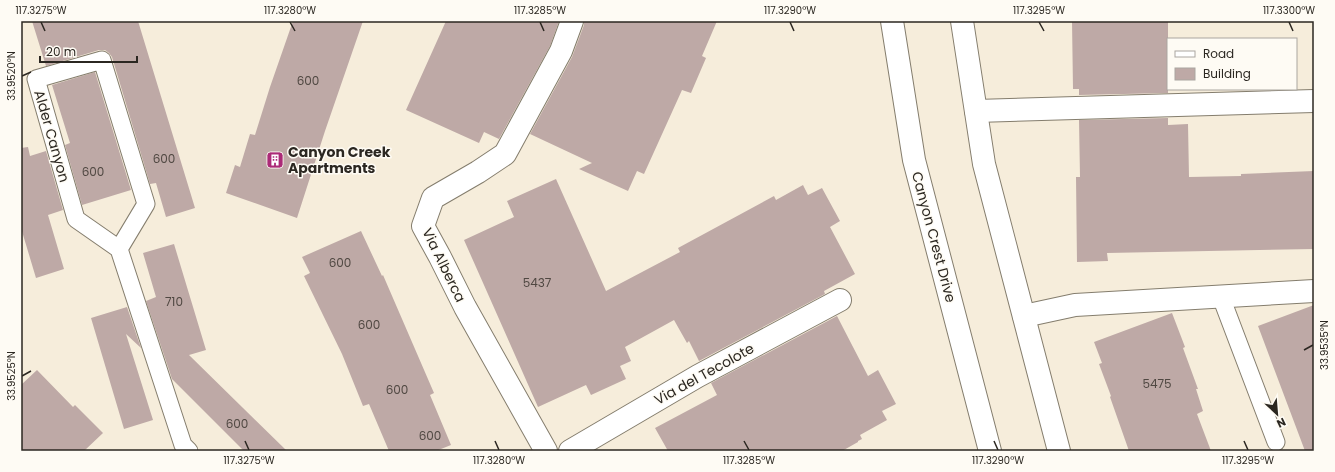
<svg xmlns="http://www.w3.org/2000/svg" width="1335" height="472" viewBox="0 0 1335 472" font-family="Poppins,sans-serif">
<rect width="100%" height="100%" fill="#f6eddb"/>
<path fill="#bea9a6" d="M32,21h106l57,187 -29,9 -10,-34 -6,1 -38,-127 -3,-4 -4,-3h-6l-53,16z
M293,21h70l-38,110 -28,87 -71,-25 9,-28 5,2 10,-33 5,1 15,-48z
M446,21h113l-9,25 -51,93 -15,-7 -5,11 -73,-33z
M584,21h133l-15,35 4,2 -15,35 -9,-3 -38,84 -7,-3 -9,20 -49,-22 13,-6 -62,-29 42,-77 12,-32z
M1072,21h96v72l-89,2v-6h-6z
M95,72l36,118 -49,15 -17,-60 5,-2 -18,-58z
M1168,118v7l20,-1 1,53 52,-1v-2l73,-3v78l-207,4 1,8 -31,1 -1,-85h4l-1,-57z
M28,147l2,9 16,-5 17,59 -15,5 16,54 -28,9 -15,-50v-80z
M556,179l50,112 74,-39 -2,-4 96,-52 2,4 27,-15 5,10 14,-7 18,33 -10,6 25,47 -31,17 1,3 -126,67 -10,-20 -2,2 -13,-23 -49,27 6,14 -11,5 6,13 -35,16 -5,-10 -48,22 -74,-167 50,-23 -7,-16z
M361,231l21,45 1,-1 51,118 -4,2 21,50 -15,6h-47l-20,-47 -6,2 -21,-52 -38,-78 6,-3 -8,-16z
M174,244l32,106 -17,5 98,96h-43l-72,-72 -26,-78 10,-4 -13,-44z
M1314,305v146h-9l-47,-125z
M127,307l14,41 -15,-14 27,86 -29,9 -33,-111z
M1172,313l13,34 -2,1 15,41h-2l7,22 -6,3 14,37h-82l-19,-54 1,-1 -12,-32 3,-1 -8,-21z
M837,316l31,60 10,-6 18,34 -14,7 5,9 -27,15 2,4 -4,2v1l-16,9h-174l-13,-23 62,-33 -6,-12z
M37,370l36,37 2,-2 28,28 -19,18h-63v-66z"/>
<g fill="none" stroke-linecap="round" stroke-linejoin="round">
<g stroke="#847d6d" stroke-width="19">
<path id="lane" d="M102,60l44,144 -27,45 -43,-30 -40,-140z
M119,249l64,196 6,6
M1221,297l55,145"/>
</g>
<g stroke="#847d6d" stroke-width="24">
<path id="street" d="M976,111l338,-10
M1024,316l51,-11 239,-14
M546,451l-81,-144 -25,-50 -17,-31 10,-28 45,-26 27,-18 56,-103 11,-30
M570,451l128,-75 142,-76"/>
</g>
<g stroke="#847d6d" stroke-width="24">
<path id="secondary" d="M892,21l22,139 76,291
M962,21l22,143 75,287"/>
</g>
<use href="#lane" stroke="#fff" stroke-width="17"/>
<use href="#street" stroke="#fff" stroke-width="22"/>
<use href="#secondary" stroke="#fff" stroke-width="22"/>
</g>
<path fill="none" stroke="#2b2721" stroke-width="1.5" d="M41,22l4,9M290,22l5,9M540,22l4,9M790,22l4,9M1039,22l5,9M1289,22l4,9M22,76l9,-4M1304,350l9,-5M22,376l9,-5M245,441l4,9M495,441l4,9M744,441l5,9M994,441l4,9M1244,441l4,9"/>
<defs>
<g id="building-square" transform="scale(0.9)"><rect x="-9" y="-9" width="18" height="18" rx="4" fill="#ab2a77" stroke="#fefbf4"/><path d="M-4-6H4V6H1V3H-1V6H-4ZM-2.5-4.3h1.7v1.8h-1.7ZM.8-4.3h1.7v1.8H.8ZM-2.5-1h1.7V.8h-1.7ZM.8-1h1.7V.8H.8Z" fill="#fff"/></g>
</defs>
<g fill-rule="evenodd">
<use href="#building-square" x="275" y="160"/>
</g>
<g text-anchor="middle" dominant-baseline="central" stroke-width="3" stroke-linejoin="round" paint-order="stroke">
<g font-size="12" fill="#504842">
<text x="308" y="80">600</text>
<text x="164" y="158">600</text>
<text x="93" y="171">600</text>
<text x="340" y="262">600</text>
<text x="537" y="282">5437</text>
<text x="174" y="301">710</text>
<text x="369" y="324">600</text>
<text x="1157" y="383">5475</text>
<text x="397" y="389">600</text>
<text x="237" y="423">600</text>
<text x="430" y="435">600</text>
</g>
<g font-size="14" fill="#2b2721" stroke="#fefbf4">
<text transform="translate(52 136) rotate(74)">Alder Canyon</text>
<text transform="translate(934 237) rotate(75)">Canyon Crest Drive</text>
<text transform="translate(444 265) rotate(64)">Via Alberca</text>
<text transform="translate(704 374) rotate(-29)">Via del Tecolote</text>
</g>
<g font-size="14" font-weight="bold" fill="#2b2721" stroke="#fefbf4" text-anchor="start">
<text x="288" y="152">Canyon Creek<tspan x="288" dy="16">Apartments</tspan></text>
</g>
</g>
<rect width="1335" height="472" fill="none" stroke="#fefbf4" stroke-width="44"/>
<rect x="1167" y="38" width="130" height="52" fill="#fefbf4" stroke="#aaa6a0"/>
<rect x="1175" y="51" width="20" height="6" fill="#ffffff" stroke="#aaa6a0"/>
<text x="1203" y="58" font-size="12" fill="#2b2721">Road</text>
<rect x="1175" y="68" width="20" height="12" fill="#bea9a6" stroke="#aaa6a0"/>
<text x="1203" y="78" font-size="12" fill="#2b2721">Building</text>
<g transform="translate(1277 414) rotate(154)" stroke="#fefbf4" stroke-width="3" paint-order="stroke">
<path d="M0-3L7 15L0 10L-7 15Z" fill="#2b2721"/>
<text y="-6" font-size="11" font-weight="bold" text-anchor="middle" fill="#2b2721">N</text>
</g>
<path d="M40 56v6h97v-6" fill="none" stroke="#2b2721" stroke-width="2"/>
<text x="46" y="56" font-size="12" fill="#2b2721" stroke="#fefbf4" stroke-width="3" paint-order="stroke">20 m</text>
<rect x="22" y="22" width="1291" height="428" fill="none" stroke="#2b2721" stroke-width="1.5"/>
<g font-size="10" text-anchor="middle" fill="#2b2721">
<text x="41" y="14">117.3275°W</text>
<text x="290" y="14">117.3280°W</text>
<text x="540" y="14">117.3285°W</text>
<text x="790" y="14">117.3290°W</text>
<text x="1039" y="14">117.3295°W</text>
<text x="1289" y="14">117.3300°W</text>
<text transform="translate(11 76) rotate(-90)" y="4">33.9520°N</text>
<text transform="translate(1324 345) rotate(-90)" y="4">33.9535°N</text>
<text transform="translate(11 376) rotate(-90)" y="4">33.9525°N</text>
<text x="249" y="464">117.3275°W</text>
<text x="499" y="464">117.3280°W</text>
<text x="749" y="464">117.3285°W</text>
<text x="998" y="464">117.3290°W</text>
<text x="1248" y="464">117.3295°W</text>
</g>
</svg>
